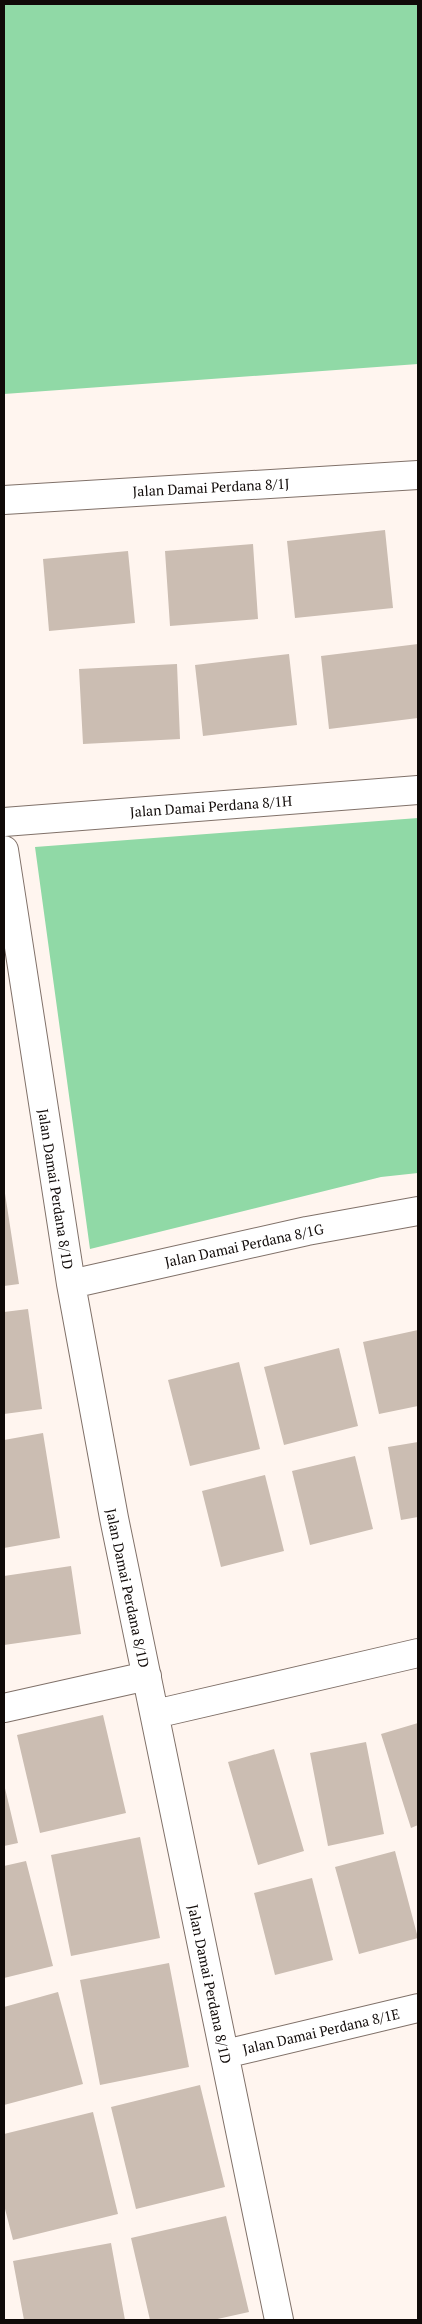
<svg xmlns="http://www.w3.org/2000/svg" width="422" height="2324" viewBox="0 0 422 2324" font-family="'PT Serif',serif">
<rect width="100%" height="100%" fill="#fff5ef"/>
<path fill="#90d9a6" d="M4,4h414v360l-414,30z
M418,818v355l-37,4 -291,72 -55,-402z"/>
<path fill="#cbbdb2" d="M385,530l8,78 -98,10 -8,-77z
M253,544l5,75 -88,7 -5,-75z
M128,551l7,72 -86,8 -6,-72z
M418,644v74l-89,11 -8,-73z
M289,654l8,71 -94,11 -8,-71z
M177,664l3,75 -97,5 -4,-75z
M4,1187l15,97 -15,2z
M28,1309l14,100 -38,5v-102z
M418,1330v76l-39,8 -16,-72z
M339,1348l19,78 -74,19 -20,-78z
M239,1362l21,87 -70,17 -22,-86z
M43,1433l17,105 -56,10v-108z
M418,1442v75l-17,3 -13,-73z
M355,1456l18,73 -63,16 -18,-74z
M265,1475l19,76 -63,16 -19,-76z
M71,1566l10,68 -77,11v-69z
M103,1715l23,98 -86,20 -23,-98z
M418,1723v102l-7,3 -30,-94z
M366,1742l18,92 -56,12 -18,-93z
M274,1749l30,102 -46,14 -30,-103z
M4,1784l14,59 -14,3z
M140,1837l20,101 -89,18 -20,-101z
M395,1851l23,87 -59,16 -24,-87z
M26,1861l27,105 -49,12v-112z
M312,1878l21,82 -58,15 -21,-82z
M169,1963l20,104 -89,18 -20,-105z
M58,1992l25,92 -79,21v-98z
M200,2085l25,102 -89,22 -25,-102z
M93,2112l25,102 -105,26 -9,-35v-71z
M226,2216l23,96 -36,8h-63l-19,-82z
M111,2243l14,77h-101l-11,-59z"/>
<g fill="none" stroke-linecap="round" stroke-linejoin="round">
<g stroke="#807169" stroke-width="30">
<path id="minor" d="M4,500l414,-25
M4,822l414,-32
M4,850l67,434 43,234 165,802
M71,1284l236,-53 111,-20
M4,1708l143,-32
M155,1714l263,-61
M225,2054l193,-46"/>
</g>
<use href="#minor" stroke="#fff" stroke-width="28"/>
</g>
<g text-anchor="middle" dominant-baseline="central" stroke-width="4" stroke-linejoin="round" paint-order="stroke">
<g font-size="14" fill="#100a08" stroke="#fff">
<text transform="translate(211 487) rotate(-3)">Jalan Damai Perdana 8/1J</text>
<text transform="translate(211 806) rotate(-4)">Jalan Damai Perdana 8/1H</text>
<text transform="translate(56 1189) rotate(81)">Jalan Damai Perdana 8/1D</text>
<text transform="translate(244 1245) rotate(-12)">Jalan Damai Perdana 8/1G</text>
<text transform="translate(128 1588) rotate(78)">Jalan Damai Perdana 8/1D</text>
<text transform="translate(210 1984) rotate(78)">Jalan Damai Perdana 8/1D</text>
<text transform="translate(321 2031) rotate(-13)">Jalan Damai Perdana 8/1E</text>
</g>
</g>
<rect width="422" height="2324" fill="none" stroke="#100a08" stroke-width="10"/>
</svg>
